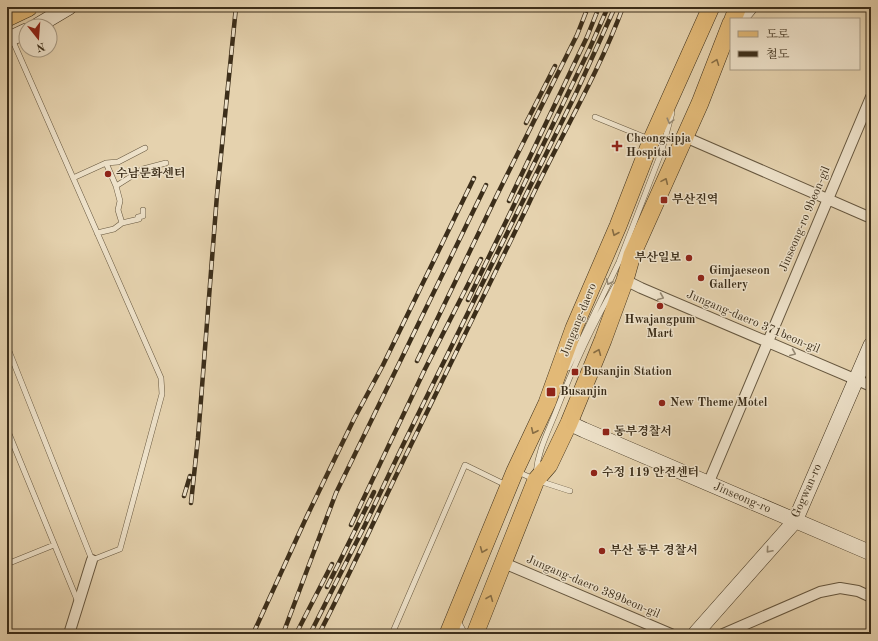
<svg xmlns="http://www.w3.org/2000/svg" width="878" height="641" viewBox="0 0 878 641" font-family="'Old Standard TT','Noto Serif KR',serif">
<rect width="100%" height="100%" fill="#e5d2ae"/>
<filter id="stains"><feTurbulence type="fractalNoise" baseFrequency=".005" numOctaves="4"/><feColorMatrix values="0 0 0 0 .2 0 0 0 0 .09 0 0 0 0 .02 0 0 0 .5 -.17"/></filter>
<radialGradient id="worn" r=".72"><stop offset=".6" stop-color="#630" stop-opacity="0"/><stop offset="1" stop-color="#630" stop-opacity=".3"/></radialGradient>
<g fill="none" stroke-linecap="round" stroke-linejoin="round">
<g stroke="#66573f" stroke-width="6">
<path id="lane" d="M595,117l54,22
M106,163l10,23 4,15 -2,9 4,13
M73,178l33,-15 12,-1 27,-14
M116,186l27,-17 23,-6
M97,233l17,-4 8,-6 17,-4 -1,-2 5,-1v-6
M7,346l85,214 28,-11 42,-155 -1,-16 -149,-339
M568,368l51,-106 42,-109 11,-40
M7,429l71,173
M518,472l18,8 34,11
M536,473c2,-22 11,-39 19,-59 17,-44 36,-87 60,-128
M7,564l47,-19
M458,621l7,13
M392,634l73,-169 41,20"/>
</g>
<g stroke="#66573f" stroke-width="12">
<path id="street" d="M685,137l186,81
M625,280l16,8 230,98
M708,484l163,-387
M504,563l167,71
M69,634l23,-74
M723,634l97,-42 20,-4 18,3 13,6"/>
</g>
<g stroke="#3c2e1a" stroke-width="16">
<path id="secondary" d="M740,19l10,-12
M37,26l32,-19
M7,40l19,-9
M569,423l15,7 287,123
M695,634l100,-113 76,-176"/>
</g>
<g stroke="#3c2e1a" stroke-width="18">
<path id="primary" d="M733,19l5,-12
M448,634l67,-163 32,-68 27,-75 44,-102 33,-85 60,-134
M475,634l61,-154 13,-15 20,-42 34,-83 22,-60 7,-25 68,-152 31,-80"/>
</g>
<g stroke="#3c2e1a" stroke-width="20">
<path id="highway" d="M7,17l21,-10"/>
</g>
<use href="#lane" stroke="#eee2ca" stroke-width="5"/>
<use href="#street" stroke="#eee2ca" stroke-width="10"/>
<use href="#secondary" stroke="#eee2ca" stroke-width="15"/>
<use href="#primary" stroke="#e2b977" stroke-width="17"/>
<use href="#highway" stroke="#e2b977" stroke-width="19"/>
<g stroke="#3c2e1a" stroke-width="4.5">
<path id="rail" d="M526,123l29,-57
M509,201l78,-164 12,-30
M468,300l121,-250 19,-43
M417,361l80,-166 80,-160 11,-28
M184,496l6,-20
M191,503l7,-65 19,-243 19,-188
M351,525l74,-156 56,-110
M327,587l47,-95
M253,634l54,-118 47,-97 29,-54 91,-187
M283,634l53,-141 150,-308
M296,634l36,-70
M310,634l55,-109 38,-80 174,-354 38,-84
M319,634c31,-60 59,-122 89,-183 40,-83 81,-165 121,-248 31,-66 69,-128 94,-196"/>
</g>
<use href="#rail" stroke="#eee2ca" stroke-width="3" stroke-dasharray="9" stroke-linecap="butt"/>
</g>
<defs><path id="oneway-chevron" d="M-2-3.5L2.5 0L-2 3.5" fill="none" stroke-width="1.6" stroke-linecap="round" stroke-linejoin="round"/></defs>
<g stroke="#876d44">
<use href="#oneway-chevron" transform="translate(716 62) rotate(-69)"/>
<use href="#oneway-chevron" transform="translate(665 181) rotate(-66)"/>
<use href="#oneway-chevron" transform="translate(615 233) rotate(113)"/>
<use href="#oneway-chevron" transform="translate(598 352) rotate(-68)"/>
<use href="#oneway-chevron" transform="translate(534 431) rotate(115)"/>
<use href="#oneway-chevron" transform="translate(483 550) rotate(112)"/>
<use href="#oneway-chevron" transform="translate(490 598) rotate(-68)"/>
</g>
<g stroke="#958872">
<use href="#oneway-chevron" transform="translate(670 121) rotate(105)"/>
<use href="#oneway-chevron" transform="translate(609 282) rotate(115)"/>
<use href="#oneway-chevron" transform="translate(661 297) rotate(23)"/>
<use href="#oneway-chevron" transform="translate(793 353) rotate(23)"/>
<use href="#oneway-chevron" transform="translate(769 550) rotate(131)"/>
</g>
<g fill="#8f2418" stroke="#eee2ca" stroke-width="1.5">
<path d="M615 140h4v4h4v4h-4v4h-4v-4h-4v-4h4z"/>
<circle cx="108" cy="174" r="4"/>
<rect x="660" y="196" width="8" height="8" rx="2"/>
<circle cx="689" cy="258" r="4"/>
<circle cx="701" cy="278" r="4"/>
<circle cx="660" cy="306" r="4"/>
<rect x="571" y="368" width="8" height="8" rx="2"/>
<rect x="546" y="387" width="10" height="10" rx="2"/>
<circle cx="662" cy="403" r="4"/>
<rect x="602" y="428" width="8" height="8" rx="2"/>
<circle cx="594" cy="473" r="4"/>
<circle cx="602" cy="551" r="4"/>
</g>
<g text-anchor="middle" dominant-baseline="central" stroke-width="3" stroke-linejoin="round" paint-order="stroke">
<g font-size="12" font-weight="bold" fill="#3c2e1a" stroke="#eee2ca" text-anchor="start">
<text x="626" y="139">Cheongsipja<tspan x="626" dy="14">Hospital</tspan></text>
<text x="116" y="174">수남문화센터</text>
<text x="672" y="200">부산진역</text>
<text x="681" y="258" text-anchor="end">부산일보</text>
<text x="709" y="271">Gimjaeseon<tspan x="709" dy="14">Gallery</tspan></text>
<text x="660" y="320" text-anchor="middle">Hwajangpum<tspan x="660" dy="14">Mart</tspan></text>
<text x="583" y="372">Busanjin Station</text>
<text x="560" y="392">Busanjin</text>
<text x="670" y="403">New Theme Motel</text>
<text x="614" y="432">동부경찰서</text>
<text x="602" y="473">수정 119 안전센터</text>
<text x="610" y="551">부산 동부 경찰서</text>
</g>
<g font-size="12" fill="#3c2e1a" stroke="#eee2ca">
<text transform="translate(805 219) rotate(-67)">Jinseong-ro 9beon-gil</text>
<text transform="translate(579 320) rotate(-68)">Jungang-daero</text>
<text transform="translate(753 322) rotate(23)">Jungang-daero 371beon-gil</text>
<text transform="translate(807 491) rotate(-66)">Gogwan-ro</text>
<text transform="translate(742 498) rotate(23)">Jinseong-ro</text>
<text transform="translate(593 587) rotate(23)">Jungang-daero 389beon-gil</text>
</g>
</g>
<rect width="878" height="641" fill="none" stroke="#e5d2ae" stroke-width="24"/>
<rect x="8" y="8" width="862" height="625" fill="none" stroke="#3c2e1a" stroke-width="2"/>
<rect x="12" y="12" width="854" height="617" fill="none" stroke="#3c2e1a"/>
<rect x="730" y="18" width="130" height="52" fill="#eee2ca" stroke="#a79a84"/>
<rect x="738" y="31" width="20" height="6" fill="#e2b977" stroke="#a79a84"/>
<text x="766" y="38" font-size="12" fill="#3c2e1a">도로</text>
<rect x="738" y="51" width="20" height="6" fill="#3c2e1a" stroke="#a79a84"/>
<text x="766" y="58" font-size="12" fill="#3c2e1a">철도</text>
<g transform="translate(38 38) rotate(163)"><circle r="19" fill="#eee2ca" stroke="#a79a84"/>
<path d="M0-3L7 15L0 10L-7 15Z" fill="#8f2418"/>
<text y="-6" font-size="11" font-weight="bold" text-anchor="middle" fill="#3c2e1a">N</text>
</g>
<rect width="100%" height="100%" filter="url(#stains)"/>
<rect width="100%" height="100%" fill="url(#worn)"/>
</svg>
